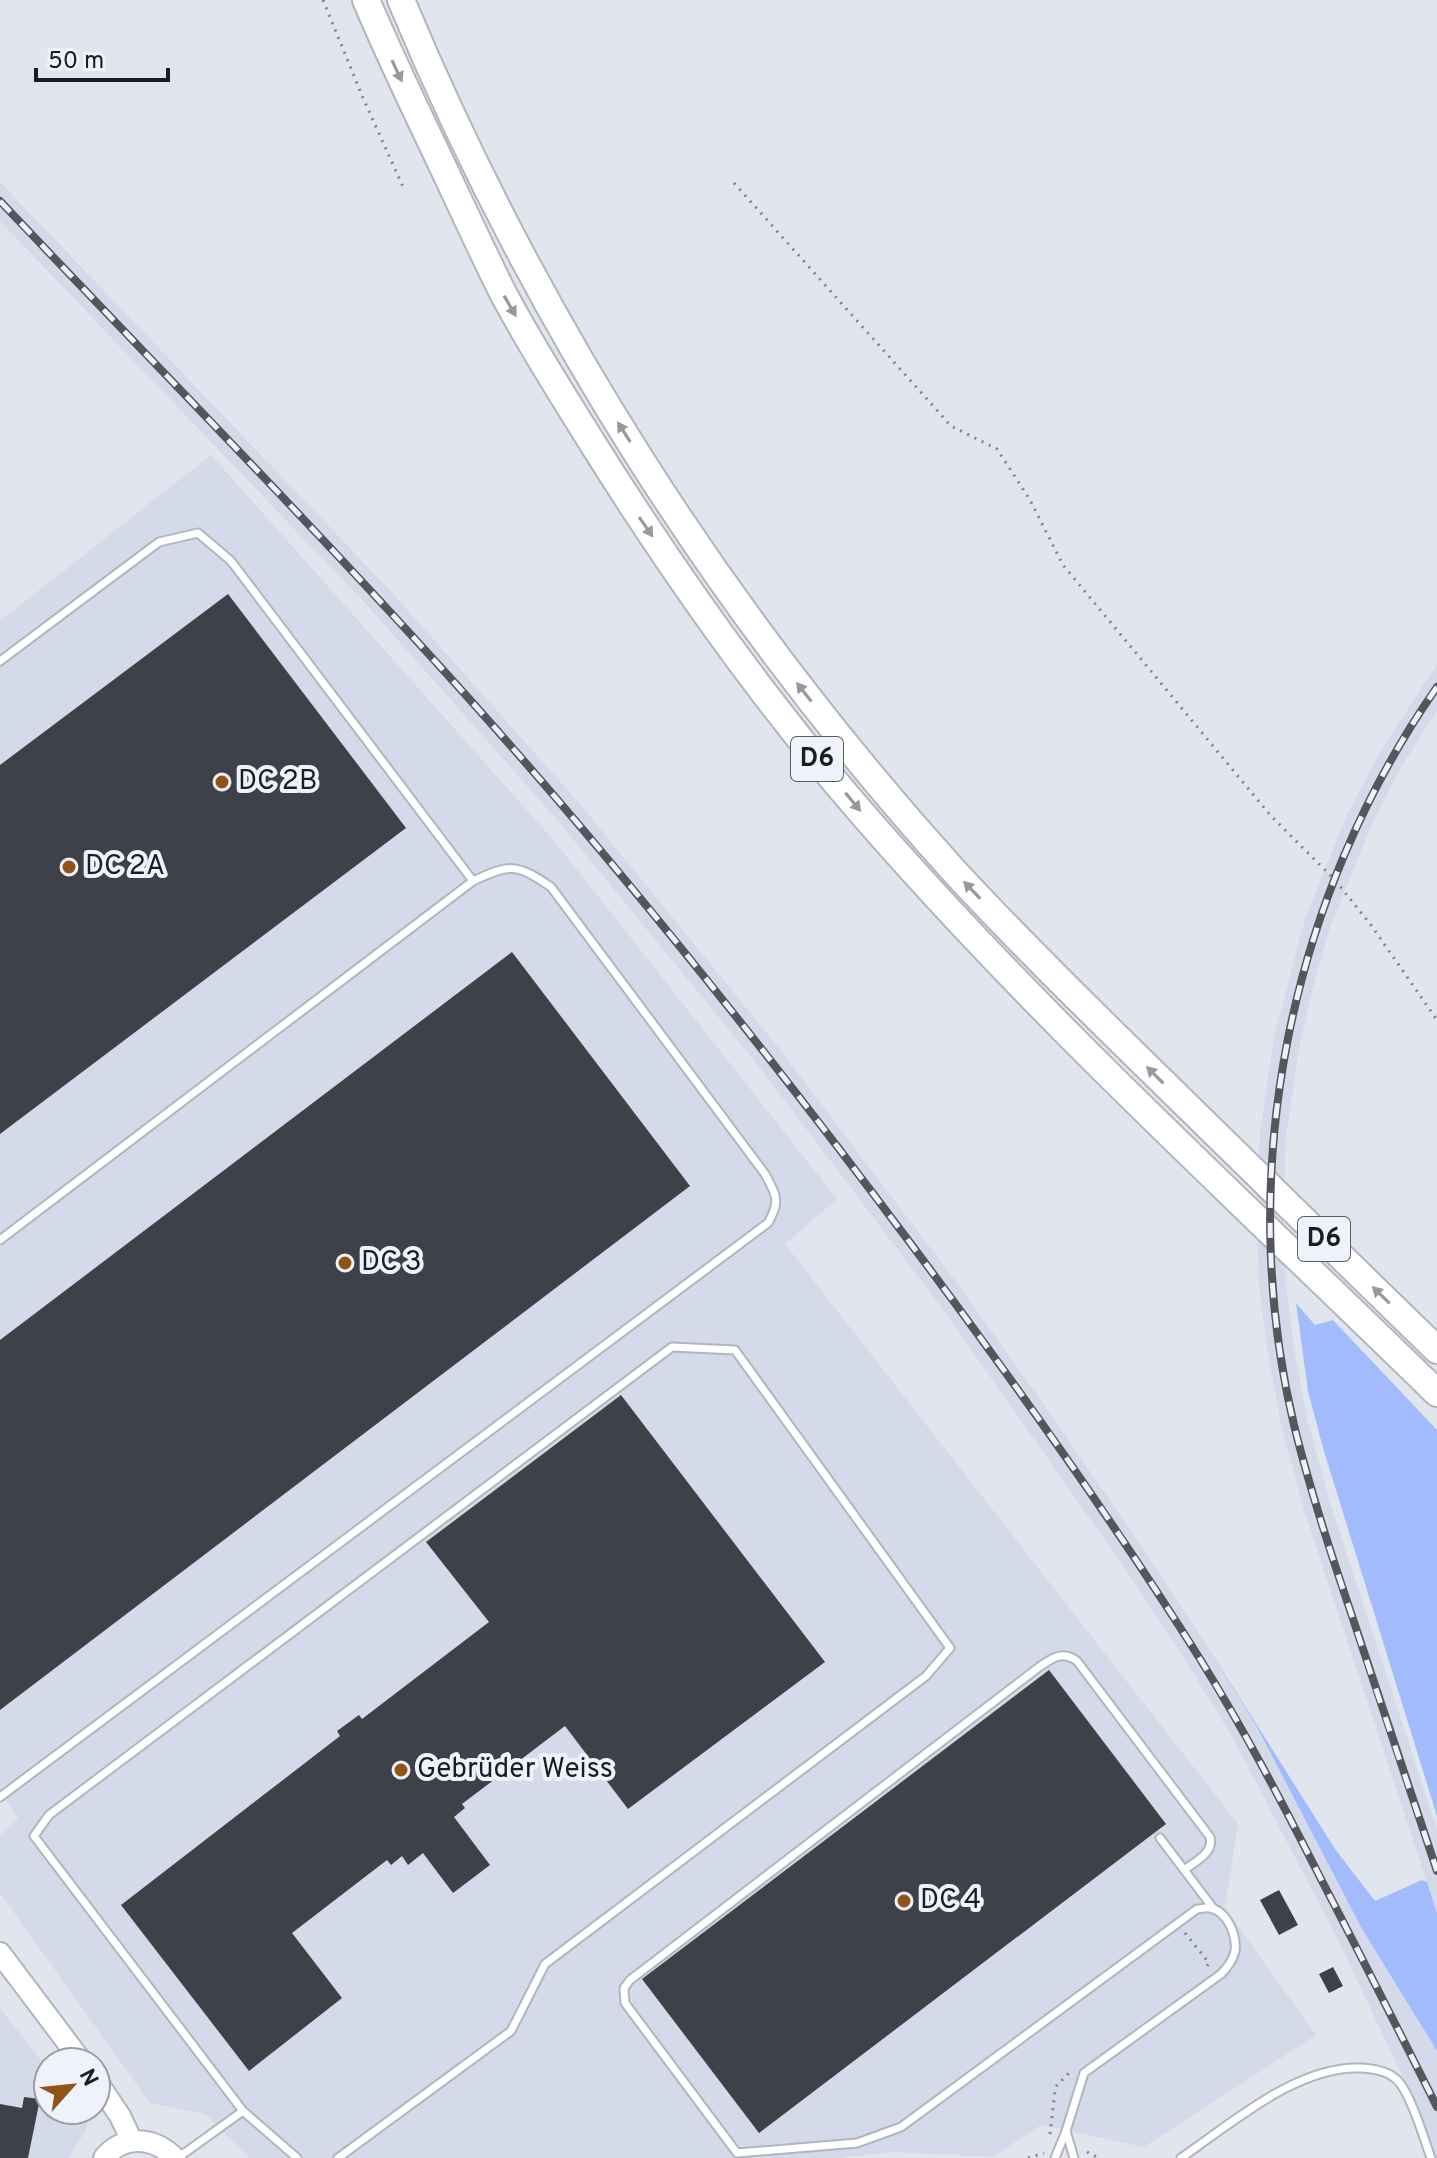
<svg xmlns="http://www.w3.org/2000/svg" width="1437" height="2158" viewBox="0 0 1437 2158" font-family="Overpass,sans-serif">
<rect width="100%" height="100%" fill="#e1e5ed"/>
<path fill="#d4daea" d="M0,182l386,404 194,218 198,243 185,244 93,131 90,131 65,99 46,75 105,202 71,115 4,7v107h-4l-31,-83 -63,-133 -105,-202 -45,-74 -65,-99 -183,-260 -184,-243 -198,-242 -193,-218 -366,-383z
M211,455l345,388 281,356 -52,45 453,580 -13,84 91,127 -172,112 -103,-22 -48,32 -100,-5 -55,6h-589l-44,-44 -55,-11 -150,-210v-57l18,-18 -18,-27v-1170z
M1437,664v47l-36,56 -30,59 -41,101 -15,53 -15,63 -14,92 -3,75 3,74 8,65 13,70 24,87 106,323v84l-132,-400 -24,-88 -13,-72 -9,-67 -3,-77 4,-76 14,-96 31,-118 42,-104 32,-61z
M0,2008l48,61v41h31l8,10v9l-19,29h-68z"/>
<path fill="#a1bbfd" d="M1296,1303l19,22 18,-5 104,110v386l-114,-368 -15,-57z
M1211,1652l124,197 40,52 47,-21 5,2 10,31v138l-75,-122 -105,-202z"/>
<path fill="#3e4148" d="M228,594l178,234 -406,306v-369z
M512,952l178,234 -690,524v-370z
M621,1395l204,267 -197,147 -63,-83 -103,78 3,4 -11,9 36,48 -37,28 -30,-40 -15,12 -6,-9 -11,9 -4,-5 -95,73 50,65 -93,73 -128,-166 219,-169 -3,-5 22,-16 3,4 127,-97 -63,-80z
M1049,1670l117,154 -407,309 -117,-154z
M1279,1890l19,35 -19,10 -19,-35z
M1333,1967l10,19 -14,7 -10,-19z
M24,2097l16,2 -12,59h-28v-54l22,4z"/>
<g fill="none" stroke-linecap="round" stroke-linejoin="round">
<g stroke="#b2b5bd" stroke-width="11">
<path id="lane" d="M0,661l159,-119 39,-9 33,28 242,320
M0,1240l473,-359c37,-17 43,-18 78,6l214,287c11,20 16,27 3,49l-768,574
M1160,1838l53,70
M1066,2131l8,27
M179,2157l64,-46
M297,2158l-54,-47 -209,-275 15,-21 623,-468 63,3 215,298 -24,28 -381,288 -34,67 -173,127
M1055,2158l11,-27 18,-58 137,-99c7,-7 12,-14 14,-23 2,-16 -8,-40 -25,-43 -4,-1 -9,1 -13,1l-296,218 -44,16 -120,10 -112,-150 -1,-15 6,-8 409,-313c13,-9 23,-17 38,-6l133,176c4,16 -14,24 -26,33
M1181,2158c51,-35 117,-93 180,-90 12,1 25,2 35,11 14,12 28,60 35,79"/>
</g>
<g stroke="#b2b5bd" stroke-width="24">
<path id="secondary" d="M0,1953l82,109
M96,2080l24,36 12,25
M104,2158c20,-24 50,-21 71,0"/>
</g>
<g stroke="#b2b5bd" stroke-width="30">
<path id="highway" d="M366,0c21,49 44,98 67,146 23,48 45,97 69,145 27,52 60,103 91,153 80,128 168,253 267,367 178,206 383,392 577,582
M401,0c133,319 320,613 552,870 56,61 116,120 175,178 103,102 206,201 309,302"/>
</g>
<path stroke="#818489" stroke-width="3" stroke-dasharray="2 6" stroke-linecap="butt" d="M323,0l40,98 41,91
M734,183l217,243 46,23 33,51 33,65 208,251 63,63 37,46 66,95
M1185,1933l24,30 -3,5
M1050,2134l5,-43 2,-6 13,-13
M1087,2152l12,6
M1028,2158l16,-5"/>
<use href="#lane" stroke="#fff" stroke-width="7"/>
<use href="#secondary" stroke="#fff" stroke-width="20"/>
<use href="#highway" stroke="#fff" stroke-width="26"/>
<g stroke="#55565b" stroke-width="8">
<path id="rail" d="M0,201c155,164 313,324 463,491 159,177 306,362 448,552 101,135 200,273 289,415 45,72 84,147 122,222 39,75 77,150 115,226
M1437,687c-148,212 -203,486 -143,738 15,61 34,120 54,179 29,89 59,178 89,267"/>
</g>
<use href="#rail" stroke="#eff2fb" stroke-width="5" stroke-dasharray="15" stroke-linecap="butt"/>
</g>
<defs><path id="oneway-solid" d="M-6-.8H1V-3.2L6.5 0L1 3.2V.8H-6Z" transform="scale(2)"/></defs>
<g fill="#99999b">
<use href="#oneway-solid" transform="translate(397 71) rotate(65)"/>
<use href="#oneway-solid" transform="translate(510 306) rotate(60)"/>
<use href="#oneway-solid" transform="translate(624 432) rotate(-122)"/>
<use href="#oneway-solid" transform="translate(646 527) rotate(55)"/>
<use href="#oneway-solid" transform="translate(804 692) rotate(-128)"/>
<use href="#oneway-solid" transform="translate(853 802) rotate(50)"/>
<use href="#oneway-solid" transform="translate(972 890) rotate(-134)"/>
<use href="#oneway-solid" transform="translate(1155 1075) rotate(-135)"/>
<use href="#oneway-solid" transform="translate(1381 1295) rotate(-136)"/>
</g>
<g fill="#915416" stroke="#eff2fb" stroke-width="3">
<circle cx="222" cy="782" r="8"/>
<circle cx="69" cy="867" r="8"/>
<circle cx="345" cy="1263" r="8"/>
<circle cx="401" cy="1770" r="8"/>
<circle cx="904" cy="1901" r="8"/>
</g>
<g text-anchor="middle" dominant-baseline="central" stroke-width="8" stroke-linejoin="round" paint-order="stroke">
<g fill="#eff2fb" stroke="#5b5d62" stroke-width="2">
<rect x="791" y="737" width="52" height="44" rx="6"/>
<rect x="1298" y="1217" width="52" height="44" rx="6"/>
</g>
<g font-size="26" font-weight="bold" fill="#1c1d20">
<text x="817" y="759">D6</text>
<text x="1324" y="1239">D6</text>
</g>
<g font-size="28" fill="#1c1d20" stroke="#eff2fb" text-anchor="start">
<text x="238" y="782">DC 2B</text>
<text x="85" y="867">DC 2A</text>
<text x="361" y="1263">DC 3</text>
<text x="417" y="1770">Gebrüder Weiss</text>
<text x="920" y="1901">DC 4</text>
</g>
</g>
<g transform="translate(72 2086) rotate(63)"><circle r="38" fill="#eff2fb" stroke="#9b9da3" stroke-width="2"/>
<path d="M0-6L14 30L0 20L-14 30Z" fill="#915416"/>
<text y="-12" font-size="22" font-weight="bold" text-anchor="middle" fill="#1c1d20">N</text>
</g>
<path d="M36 68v12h132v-12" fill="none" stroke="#1c1d20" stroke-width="4"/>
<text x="48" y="68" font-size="24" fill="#1c1d20" stroke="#eff2fb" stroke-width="6" paint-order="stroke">50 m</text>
</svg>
